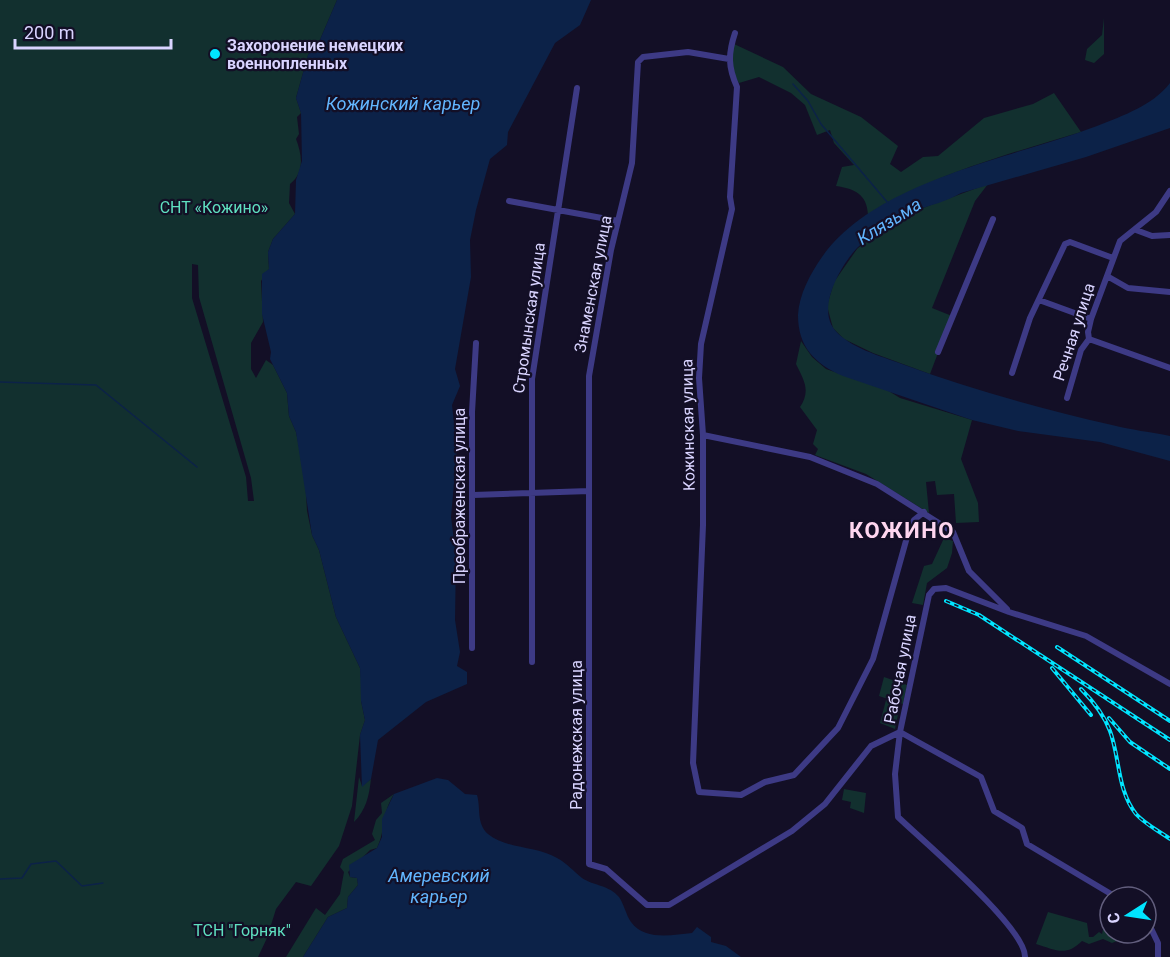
<svg xmlns="http://www.w3.org/2000/svg" width="1170" height="957" viewBox="0 0 1170 957" font-family="Roboto,sans-serif">
<rect width="100%" height="100%" fill="#130f26"/>
<path fill="#12302f" fill-rule="evenodd" d="M0,0h337l-18,42 -11,13 -12,43 5,15 -4,4 2,17 -3,5c6,16 9,33 -6,45l-1,19 6,11 -22,25 -5,13 1,17 -8,12 2,41 -12,21v26l5,9 10,-18 7,5 14,28 2,23 7,16 9,44 2,35 5,24 7,15 17,67 24,51 2,20 -1,13 4,19 -5,15 -8,71 -13,40 -28,40 -15,-4 -20,27 -9,29 -9,19h-258zM192,264l6,1 1,32 52,181 3,23h-6l-2,-24 -54,-179z
M1104,18v36l-10,9 -9,-3 2,-11 15,-14z
M734,44l49,23 28,27 50,23 37,29 -8,18 11,8 22,-15 15,-1 46,-38 49,-14 21,-11 27,39c-72,22 -148,42 -213,83 -1,-21 -13,-26 -32,-29l6,-19 12,-2 -20,-22 -4,-13 -13,5 -12,-30 -14,-12 -32,-16 -20,6c-8,-12 -8,-25 -5,-39z
M988,184l-13,17 -43,107 20,8 -22,58 -57,-21 -29,-14 -11,-11 -6,-22 7,-24 23,-33 21,-18 34,-19z
M801,341l11,16 14,12 61,21 13,8 72,22 -11,39 17,44 1,19 -23,1 -2,-29 -17,1 -2,-14 -9,1 3,31 -63,-39 -51,-19 3,-6 -5,-5 4,-14 -17,-23c11,-16 4,-27 -4,-43z
M944,538l9,3 -1,12 -5,15 -20,15 -4,22 -11,-2 12,-37 8,-2z
M884,677l23,8 -4,19 -24,-8z
M886,700l14,5 -5,24 -15,-6z
M359,777l3,9 9,-7c-2,17 -5,31 -17,43z
M844,789l22,4 -2,20 -14,-5 1,-6 -9,-2z
M394,794c-13,21 -8,34 -17,54l-7,2 -22,22 2,5 7,1 1,7 -10,12 -1,11 -19,9 -25,40h-17l30,-49 9,7 15,-21 4,-22 -4,-5 3,-8 32,-19 -3,-6 4,-14 6,-7 -1,-10z
M1048,912l39,11 2,14h4l6,-5 3,2 2,-9 6,-4v12h11l1,6 -10,4 -9,-4 -14,5 -7,-3c-16,16 -26,9 -46,3z"/>
<path fill="#0c2248" d="M337,0h254l-11,25 -25,18 -47,89 -1,13 -17,14 -14,51 -6,30 1,37 -16,92 5,17 -8,19 5,45 -6,67 5,39 -1,64 5,32 -3,14 10,6v12l-41,18 -48,38 -7,39 -9,8 -2,-52 5,-15 -4,-19 -1,-33 -24,-51 -17,-67 -7,-15 -16,-103 -7,-16 -2,-23 -17,-34 1,-7 -9,-38v-40l7,-5 -1,-17 5,-13 22,-25 1,-34 6,-19 -1,-48 -5,-15 12,-43 11,-13z
M1170,83v45l-84,29 -125,36c-15,9 -31,12 -47,18 -19,8 -42,22 -57,37 -16,17 -40,59 -23,81 15,19 47,27 68,35 68,25 139,45 210,61 19,5 39,7 58,11v25l-70,-19 -82,-11 -46,-11 -129,-44c-28,-12 -45,-29 -45,-61 1,-20 12,-41 24,-58 54,-77 191,-99 275,-131 27,-11 55,-20 73,-43z
M437,778l11,2 17,14 12,1c4,13 -1,28 11,39 18,15 49,12 69,24 10,5 17,14 25,20 12,8 27,7 37,19 5,7 7,18 12,25 14,19 41,13 61,11l5,-6 14,10v5l15,4 15,11h-438l25,-40 19,-9 1,-11 10,-12 -1,-7 -7,-1 -1,-12 28,-17 5,-11v-18l12,-25z"/>
<g fill="none" stroke-linecap="round" stroke-linejoin="round">
<path stroke="#0c2248" stroke-width="1.5" d="M793,84l15,17 13,23 67,79
M0,382l96,3 101,82
M0,879l22,-1 9,-14 25,-3 26,25 21,-3"/>
<path stroke="#3d3a85" stroke-width="6" d="M735,33c-7,21 -7,34 2,54l-7,110 2,12 -31,135 -2,34 4,57v90l-10,238 6,29 42,3 24,-13 29,-7 44,-47 35,-69 36,-129 5,-10 10,-8
M729,59l-41,-7 -45,5 -5,5 -6,101 -21,87 -22,126v488l17,5 41,36h22l123,-74 33,-27 46,-58 29,-14
M509,201l109,20
M1136,230l16,6 18,-1
M1107,276l21,12 42,4
M1039,300l52,19
M1089,339l81,29
M938,352l55,-133
M1012,373l18,-55 35,-74 5,-2 43,16
M1067,398l14,-48 8,-11 -1,-7 3,-13 29,-78 36,-29 14,-21
M703,435l107,22 67,27 76,48 16,39 38,38
M473,495l116,-4
M472,648v-236l4,-69
M532,662v-283l45,-291
M900,732l81,45 13,34 28,17 5,16 89,53
M1146,918l12,25v14
M1025,957c1,-29 -102,-116 -127,-140l-3,-43 5,-42 29,-137 5,-6 12,-1 63,24 77,24 84,48"/>
<g stroke="#00e5ff" stroke-width="4">
<path id="rail" d="M946,601l33,14 191,125
M1057,647l113,74
M1052,668l39,47
M1081,689c12,12 23,26 29,42 10,27 7,59 26,83 9,10 23,17 34,25
M1109,718l21,24 40,27"/>
</g>
<use href="#rail" stroke="#130f26" stroke-width="1.5" stroke-dasharray="4.5" stroke-linecap="butt"/>
</g>
<circle fill="#00e5ff" stroke="#130f26" stroke-width="2" cx="215" cy="54" r="6"/>
<g text-anchor="middle" dominant-baseline="central" stroke-width="4.5" stroke-linejoin="round" paint-order="stroke">
<g font-size="16" font-weight="bold" fill="#d9d4ff" stroke="#130f26" text-anchor="start">
<text x="227" y="45">Захоронение немецких<tspan x="227" dy="18">военнопленных</tspan></text>
</g>
<g font-size="16" fill="#5fe0c0" stroke="#130f26">
<text x="214" y="207">СНТ «Кожино»</text>
<text x="242" y="930">ТСН "Горняк"</text>
</g>
<g font-size="16" fill="#d9d4ff" stroke="#130f26">
<text transform="translate(593 284) rotate(-79)">Знаменская улица</text>
<text transform="translate(529 318) rotate(-82)">Стромынская улица</text>
<text transform="translate(1074 332) rotate(-72)">Речная улица</text>
<text transform="translate(688 425) rotate(-91)">Кожинская улица</text>
<text transform="translate(459 496) rotate(-90)">Преображенская улица</text>
<text transform="translate(900 669) rotate(-79)">Рабочая улица</text>
<text transform="translate(576 735) rotate(-90)">Радонежская улица</text>
</g>
<g font-size="18" font-style="italic" fill="#62b6ff" stroke="#130f26">
<text x="403" y="103">Кожинский карьер</text>
<text transform="translate(889 221) rotate(-32)">Клязьма</text>
<text x="439" y="875">Амеревский<tspan x="439" dy="21">карьер</tspan></text>
</g>
<g font-size="22" font-weight="bold" letter-spacing="1.5" fill="#ffd6f0" stroke="#130f26">
<text x="902" y="530">КОЖИНО</text>
</g>
</g>
<g transform="translate(1128 915) rotate(258)"><circle r="28" fill="#130f26" stroke="#625e7d" stroke-width="1.5"/>
<path d="M0-4.5L10 22L0 15L-10 22Z" fill="#00e5ff"/>
<text y="-9" font-size="16" font-weight="bold" text-anchor="middle" fill="#d9d4ff">С</text>
</g>
<path d="M15 39v9h156v-9" fill="none" stroke="#d9d4ff" stroke-width="3"/>
<text x="24" y="39" font-size="18" fill="#d9d4ff" stroke="#130f26" stroke-width="4.5" paint-order="stroke">200 m</text>
</svg>
